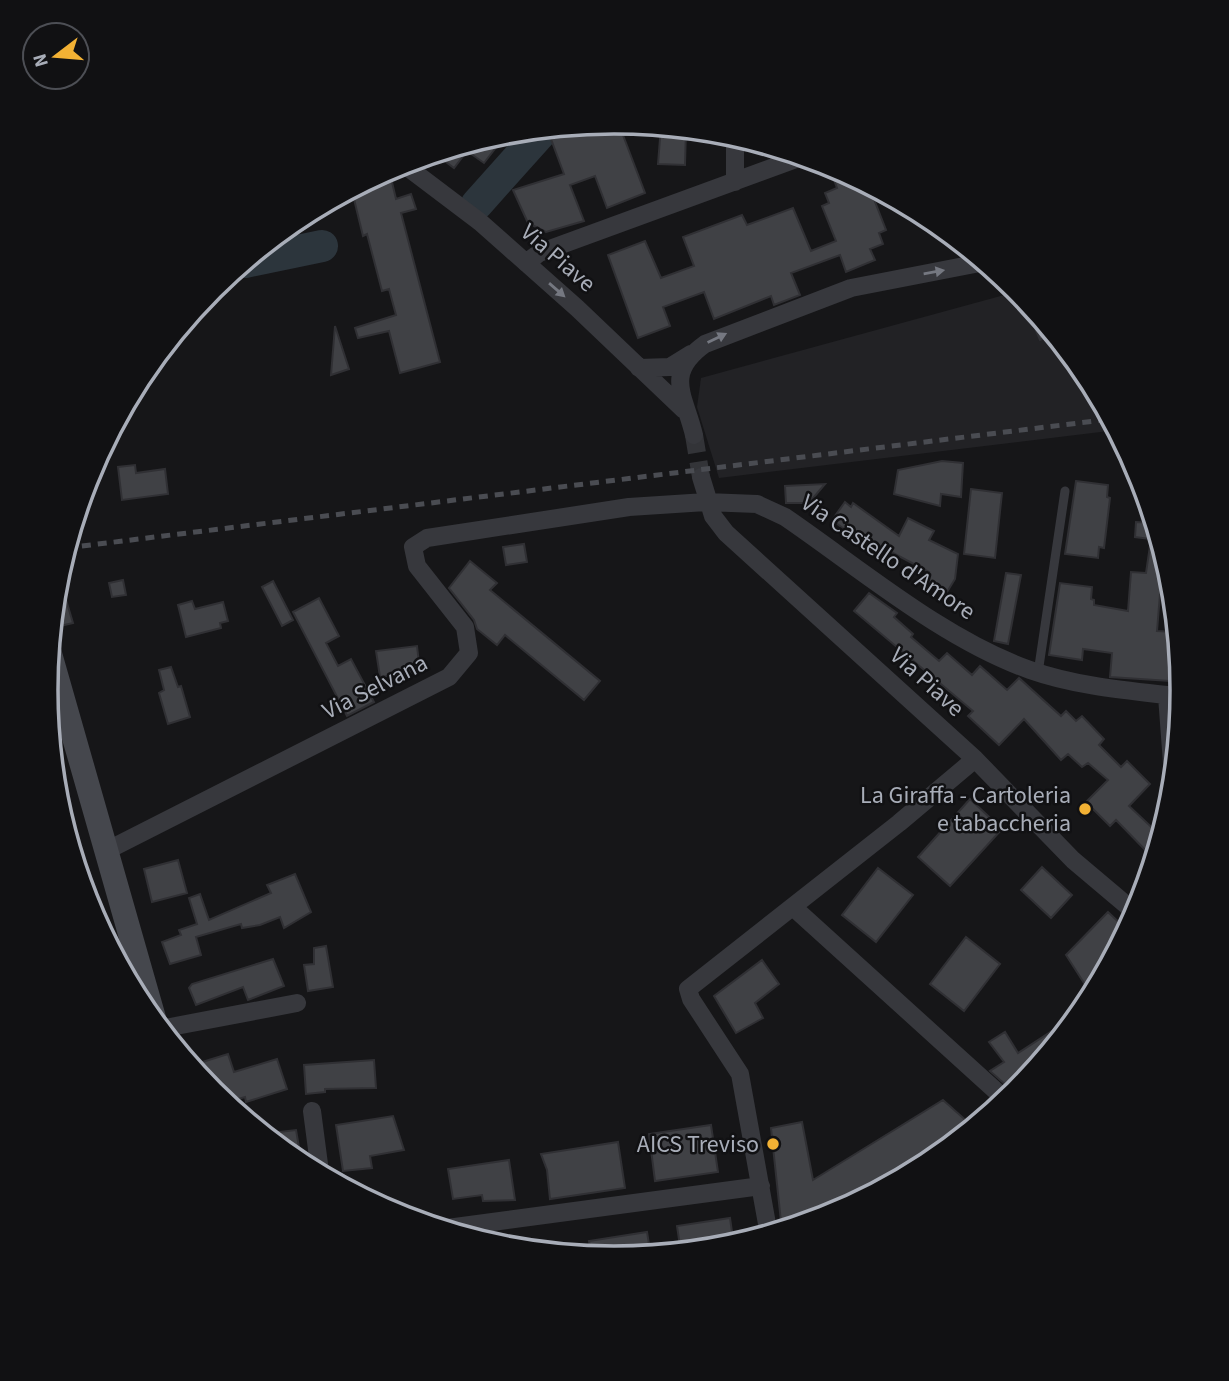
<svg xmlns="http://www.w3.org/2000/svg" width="1229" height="1381" viewBox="0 0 1229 1381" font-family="'Source Sans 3',sans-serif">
<rect width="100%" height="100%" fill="#161618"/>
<path fill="#222225" d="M1019,291l69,84 29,55 -398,48 -22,-71 4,-29z"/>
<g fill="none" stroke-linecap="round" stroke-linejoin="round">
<path stroke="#2c353c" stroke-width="32" d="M477,204l68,-76
M245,262l77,-16"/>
</g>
<path fill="#404145" stroke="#303034" stroke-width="2" d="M618,122l27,71 -38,15 -12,-32 -25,9 14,36 -38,11 -18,-9 -15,-33 51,-16 -13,-35 42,-15z
M661,126l25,3 -1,36 -27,-1z
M504,132h4l-24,31 -17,-12 -13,17 -20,-15z
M846,172l22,12 18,46 -7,3 4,11 -13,5 5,11 -29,12 -6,-17 -49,18 9,22 -26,10 -3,-9 -57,23 -10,-27 -41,15 7,19 -32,12 -30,-83 37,-14 16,37 33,-12 -11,-29 59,-22 5,10 46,-17 18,43 25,-10 -14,-35 7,-3 -4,-10 12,-5 -4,-11z
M375,177l4,4 12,-3 5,21 15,-5 5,15 -15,4 39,149 -40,11 -11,-42 -31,7 -3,-10 41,-13 -7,-26 -7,2 -15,-57 -4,2 -10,-41 14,-3 -8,-7z
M1046,323l8,11 -14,6 -5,-12z
M335,326l14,43 -18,6z
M942,461l21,2 -2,34 -20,-3 -1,12 -46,-12 4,-24z
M135,465l1,8 29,-4 3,25 -46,6 -4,-33z
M1076,481l32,4 -1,12 3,1 -6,50 -5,-1 -1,11 -33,-4z
M825,484l-16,19h-23l-1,-17z
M971,489l31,4 -7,65 -31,-4z
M845,502l6,5 2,-4 46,33 9,-18 26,13 -5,9 29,14 -3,25 -8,13 -22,-11 4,-9 -49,-26 -5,6 -43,-32z
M1154,519l12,39h-3l-6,73 21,1 1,8 -7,7 -2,34 -60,-4 2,-24 -29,-4 -1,11 -33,-5 11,-72 32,4 -1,12 3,1v5l34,6 3,-39 15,1 5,-34 -16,-2 1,-15 18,1z
M524,544l3,18 -21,3 -3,-18z
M470,561l27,22 -7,7 110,91 -16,19 -79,-65 -8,10 -20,-16 -3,-9 -25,-32z
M58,573l15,50 -13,3 -6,-21z
M1006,573l15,2 -13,69 -14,-3z
M123,580l3,15 -14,2 -3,-14z
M273,581l20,39 -11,6 -20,-39z
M869,593l28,20 -3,4 19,17 -2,3 28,24 8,-8 25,22 8,-9 27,24 12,-12 42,38 5,-5 10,10 6,-5 22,23 -5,6 22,22 6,-6 23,23 -21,22 33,31 -7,23 -39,-40 -6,6 -24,-24 22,-22 -20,-17 -6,4 -14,-13 -7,6 -37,-41 -25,26 -31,-29 5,-5 -119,-100z
M319,598l20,38 -13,7 12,23 13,-7 23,43 -27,14 -54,-104z
M192,601l3,8 28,-7 5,19 -8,2 1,5 -35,9 -8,-32z
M417,646l3,26 -40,5 -4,-26z
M171,667l7,20 3,-1 9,31 -22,7 -9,-31 5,-3 -5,-20z
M970,799l32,30 -52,57 -32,-29z
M178,860l9,33 -35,9 -8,-33z
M1042,867l30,28 -21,23 -30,-28z
M878,868l35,27 -37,47 -34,-27z
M295,874l16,38 -27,16 -4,-11 -20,8 -18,3 -1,-4 -45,13 5,18 -31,9 -8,-22 19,-7 -2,-5 18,-6 -8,-26 11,-4 9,26 62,-27 -4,-8z
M1108,912l20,19 -35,66 -27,-42z
M966,937l34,27 -36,47 -34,-27z
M326,946l7,41 -25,4 -4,-26 10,-1v-16z
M273,959l11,27 -36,14 -5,-13 -47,18 -7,-17 3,-4z
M762,960l17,24 -24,19 8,15 -27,15 -22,-37z
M1078,1014l2,3 -64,77 -26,-23 14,-9 -15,-20 16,-10 13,21z
M228,1054l6,18 43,-13 10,30 -41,13 -1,-5 -20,6 -25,-25 -4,-14z
M374,1060l2,28 -51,1v3l-19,2 -2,-29z
M943,1100l27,24 -157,98 -31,9 -11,-103 31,-6 11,58z
M393,1116l11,34 -34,6 2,12 -29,3 -7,-46z
M711,1125l7,47 -63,9 -6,-47z
M296,1130l4,23 -11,3 -27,-22z
M618,1142l7,46 -75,11 -3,-29 -6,-16z
M509,1160l6,40 -32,1 -1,-6 -29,4 -5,-30z
M730,1218l4,28 -53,7 -4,-27z
M647,1232l4,24 -37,3 -22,-2 -3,-16z"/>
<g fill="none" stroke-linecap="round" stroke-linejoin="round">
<path stroke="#333438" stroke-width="18" stroke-dasharray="18 9" stroke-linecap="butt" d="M694,435l7,42"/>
<path stroke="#37383d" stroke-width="9" d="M1038,673l27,-182
M1176,696l3,-49"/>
<path stroke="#37383d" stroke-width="18" d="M402,163l78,59 97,86 107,102
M735,182v-47
M526,263l13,-10 265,-97
M639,368l31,-1 21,-13
M694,435c-9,-39 -31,-61 11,-91l146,-56 134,-26
M701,477l12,39 13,17 249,226 98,101 64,54
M1167,696l7,94
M48,716l18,-7
M106,851l343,-174 20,-24 -4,-26 -48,-61 -4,-19 14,-9 202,-31 77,-5 51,2 28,13c76,52 158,122 245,153 48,17 103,21 153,27
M793,907l214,194
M160,1029l137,-26
M312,1111l8,61 21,11v4
M440,1229l321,-43
M769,1235l-29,-161 -49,-75 -3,-10 211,-166 76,-64"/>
<path stroke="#45474d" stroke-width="24" d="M49,650l107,375"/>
<path stroke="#4a4c52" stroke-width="5" stroke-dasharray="9 7" stroke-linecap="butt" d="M66,548l1045,-129"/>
</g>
<defs><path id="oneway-solid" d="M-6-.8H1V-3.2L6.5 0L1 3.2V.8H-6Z" transform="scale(1.75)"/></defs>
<g fill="#757881">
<use href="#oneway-solid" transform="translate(934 272) rotate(-10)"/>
<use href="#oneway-solid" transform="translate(557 290) rotate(41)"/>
<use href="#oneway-solid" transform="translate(717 338) rotate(-26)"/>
</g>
<g fill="#f2b134" stroke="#111113" stroke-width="2.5">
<circle cx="1085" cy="809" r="7"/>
<circle cx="773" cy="1144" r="7"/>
</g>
<g text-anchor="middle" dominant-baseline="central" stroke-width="5" stroke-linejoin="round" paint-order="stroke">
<g font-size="24" fill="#a8adb8" stroke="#111113">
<text transform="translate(558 258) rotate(41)">Via Piave</text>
<text transform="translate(888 557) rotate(34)">Via Castello d'Amore</text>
<text transform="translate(927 682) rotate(42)">Via Piave</text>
<text transform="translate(375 687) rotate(-27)">Via Selvana</text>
</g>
<g font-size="24" fill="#a8adb8" stroke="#111113" text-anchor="end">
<text x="1071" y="795">La Giraffa - Cartoleria<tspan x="1071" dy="28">e tabaccheria</tspan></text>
<text x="759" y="1144">AICS Treviso</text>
</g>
</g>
<path d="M0 0H1229V1381H0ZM58 690a556 556 0 1 1 1112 0a556 556 0 1 1-1112 0Z" fill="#111113" fill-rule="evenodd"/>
<path fill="none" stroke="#a8adb8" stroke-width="3.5" d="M58 690a556 556 0 1 1 1112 0a556 556 0 1 1-1112 0Z"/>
<g transform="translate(56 56) rotate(254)"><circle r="33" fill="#111113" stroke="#4d4f55" stroke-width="2"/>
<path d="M0-5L12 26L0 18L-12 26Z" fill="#f2b134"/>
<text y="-10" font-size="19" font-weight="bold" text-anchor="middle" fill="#a8adb8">N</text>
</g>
</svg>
